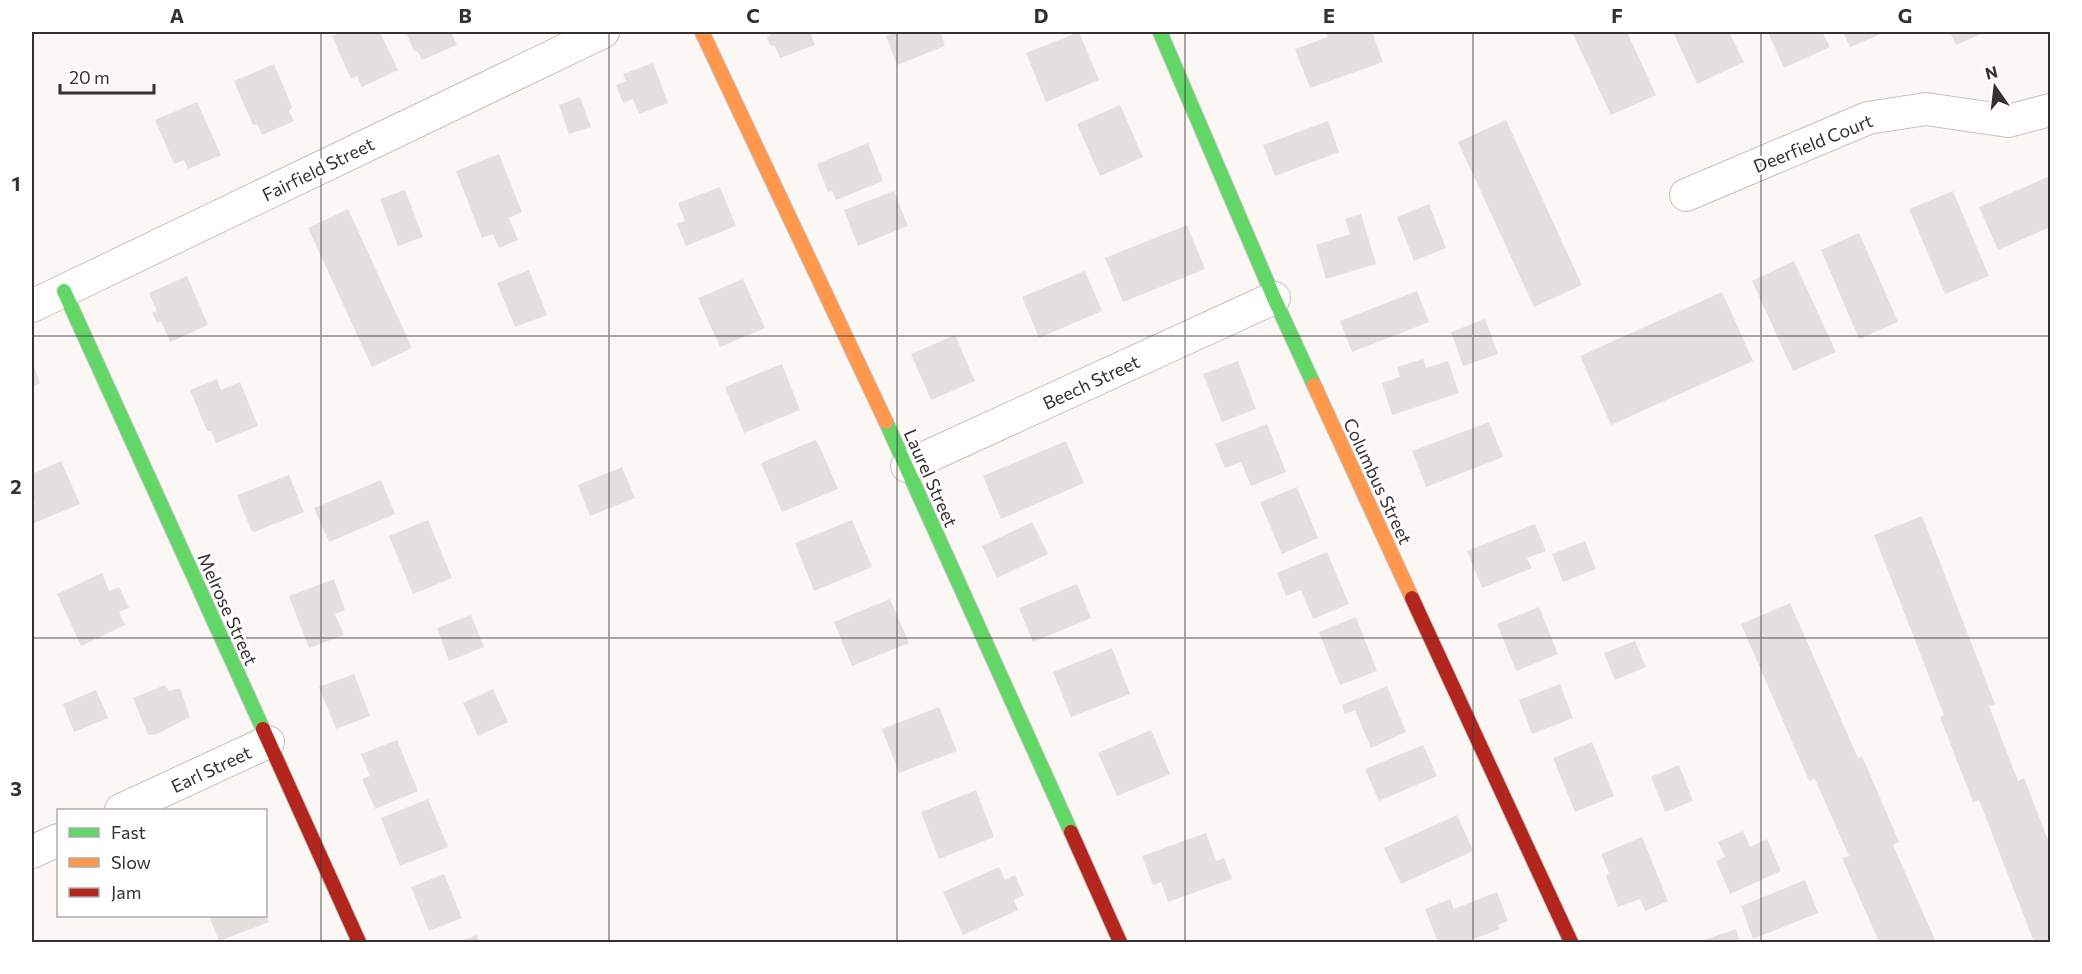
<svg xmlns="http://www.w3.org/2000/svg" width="2082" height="974" viewBox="0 0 2082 974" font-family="Commissioner,sans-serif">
<rect width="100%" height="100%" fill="#fbf7f5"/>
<path fill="#e3e0de" d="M342,32h38l18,38 -36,17 -5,-11 -6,3 -19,-43z
M406,32h45l6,13 -35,15 -4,-8 -4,-1z
M770,32h40l5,13 -35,13 -5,-12 -5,-1 -3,-8 4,-2z
M898,32h42l5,14 -48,19 -11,-29z
M1079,32l20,48 -53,22 -20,-49z
M1326,32h46l11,30 -73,26 -15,-39 33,-12z
M1572,32h55l29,63 -45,20z
M1673,32h56l15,30 -47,22z
M1768,32h54l8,15 -46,21z
M1843,32h43l-36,15z
M1950,32h36l-30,13z
M653,63l15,40 -29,11 -6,-15 -10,4 -7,-18 10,-4 -3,-7z
M274,64l18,43 -3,4 5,10 -32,14 -5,-11 -4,1 -19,-44z
M580,97l11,30 -22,7 -10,-29z
M197,102l24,53 -33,14 -4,-9 -10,4 -19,-44z
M1120,105l23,52 -43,19 -23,-52z
M1506,120l76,165 -48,22 -76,-165z
M1328,121l11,31 -64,24 -12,-31z
M868,143l15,38 -47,19 -4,-9 -4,1 -11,-28z
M499,154l23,58 -13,6 9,22 -19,8 -6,-14 -11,4 -26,-67z
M2050,176v51l-52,23 -19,-43z
M720,187l16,39 -50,20 -9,-22 8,-3 -7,-18z
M405,190l18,47 -25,9 -18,-47z
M894,191l14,35 -50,20 -14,-36z
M1953,191l36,85 -44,18 -36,-85z
M1429,204l17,44 -32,13 -17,-44z
M348,209l64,139 -40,19 -64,-139z
M1361,214l15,50 -50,15 -10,-34 34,-11 -5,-15z
M1187,225l18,44 -82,33 -18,-44z
M1859,233l39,89 -39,17 -38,-89z
M1794,261l42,91 -43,19 -41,-90z
M529,270l18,45 -32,12 -18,-44z
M1085,271l17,40 -63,27 -17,-41z
M187,276l21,49 -38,17 -9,-21 -4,2 -5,-10 5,-2 -8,-18z
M743,279l22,49 -45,19 -22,-49z
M1417,291l12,31 -77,30 -12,-31z
M1722,292l31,69 -142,64 -31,-69z
M1485,319l13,35 -35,12 -12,-34z
M955,335l20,46 -44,19 -20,-46z
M1423,359l3,9 22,-7 11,32 -67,22 -10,-32 18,-6 -3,-10z
M32,361l8,22 -8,4z
M1238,361l18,48 -34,13 -19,-48z
M782,364l18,46 -56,23 -19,-46z
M217,379l4,11 19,-8 18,44 -42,17 -5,-12h-4l-17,-41z
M1489,422l14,35 -77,30 -14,-36z
M1267,424l19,48 -35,14 -10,-24 -16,6 -10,-24z
M815,440l3,3 20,46 -56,23 -21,-49z
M1066,441l18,42 -83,36 -18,-43z
M61,461l19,43 -48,20v-19l3,-2 -3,-9v-20z
M622,467l13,31 -45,18 -12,-31z
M289,475l15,37 -50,20 -3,-2 -14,-35z
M381,480l14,34 -66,28 -15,-34z
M1297,487l21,51 -36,16 -22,-52z
M1922,516l73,188 -6,2 29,75 6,-3 26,67v97h-16l-55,-142 -6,2 -33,-85 4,-2 -70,-180z
M428,520l24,58 -39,16 -24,-58z
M852,520l20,47 -58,24 -19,-48z
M1032,522l16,32 -51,24 -15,-32z
M1535,524l11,27 -19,7 5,10 -50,20 -15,-37z
M1585,541l11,28 -33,13 -11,-28z
M1327,552l22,52 -36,15 -12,-29 -15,6 -9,-23z
M102,573l7,18 10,-4 10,21 -10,4 6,13 -44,21 -24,-52z
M334,579l11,31 -10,4 9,21 -35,13 -20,-52z
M1077,584l14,34 -58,24 -14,-34z
M890,599l19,44 -57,23 -18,-44z
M1790,603l68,155 4,-2 37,86 -6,3 43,97h-57l-37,-84 7,-2 -34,-77 -6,2 -68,-157z
M1539,607l19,47 -42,17 -19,-47z
M471,615l13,32 -35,14 -12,-33z
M1356,617l21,54 -37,14 -21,-53z
M1635,641l11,26 -31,13 -11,-27z
M1112,648l18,46 -59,23 -18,-45z
M354,674l16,42 -34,13 -17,-42z
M1560,684l13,34 -41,16 -13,-34z
M165,685l4,6 11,-3 10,29 -33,17 -9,1 -15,-37z
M1387,686l19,46 -35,16 -16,-38 -10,4 -3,-9z
M493,689l15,33 -30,14 -15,-33z
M96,690l12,28 -34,14 -11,-28z
M939,707l18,44 -58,22 -17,-44z
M1151,730l19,44 -53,22 -19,-43z
M397,740l21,51 -43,18 -13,-30 8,-3 -9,-22z
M1592,742l22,54 -39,16 -22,-54z
M1423,745l14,31 -58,25 -14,-32z
M1679,765l14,36 -28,11 -14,-35z
M976,790l18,47 -55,22 -18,-47z
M428,799l20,48 -48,19 -19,-48z
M1457,815l16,36 -72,33 -17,-36z
M1743,831l7,16 17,-8 14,32 -51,23 -14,-33 9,-4 -7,-15z
M1206,833l10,28 8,-3 8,21 -64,23 -7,-20 -8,3 -11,-29z
M1642,837l26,64 -23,10 -5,-12 -22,8 -12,-31 3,-3 -8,-19z
M999,867l6,13 10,-5 9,20 -10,5 4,10 -55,25 -20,-43z
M444,874l18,44 -33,13 -18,-44z
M1805,880l13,33 -65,26 -12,-33z
M1497,892l11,29 -10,4 2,4 -34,13h-28l-13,-33 25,-10 4,10z
M209,916h57l3,6 -50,19z
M1736,929l4,13h-41z
M477,935l3,7h-23z"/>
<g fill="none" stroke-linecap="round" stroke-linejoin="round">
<g stroke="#c5c2c0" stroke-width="34">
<path id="street" d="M1686,195l182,-77 58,-9 82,12 42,-11
M32,306l571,-274
M907,466l367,-168
M121,810l147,-68
M32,852l26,-12"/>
</g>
<g stroke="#c5c2c0" stroke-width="16">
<path id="fast" d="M1160,32l114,266 40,87
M64,291l199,438
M886,422l185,410"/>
</g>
<g stroke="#c5c2c0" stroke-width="16">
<path id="slow" d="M702,32l184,390
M1314,385l98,213"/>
</g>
<g stroke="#c5c2c0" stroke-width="16">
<path id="jam" d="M1412,598l159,344
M263,729l96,213
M1071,832l49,110"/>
</g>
<use href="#street" stroke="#fefefe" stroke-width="32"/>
<use href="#fast" stroke="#63d668" stroke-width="14"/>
<use href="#slow" stroke="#ff974d" stroke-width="14"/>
<use href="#jam" stroke="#b3261e" stroke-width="14"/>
</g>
<path fill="none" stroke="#34312f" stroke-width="1.5" stroke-opacity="0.55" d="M321,32v910M609,32v910M897,32v910M1185,32v910M1473,32v910M1761,32v910M32,336h2018M32,638h2018"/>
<g text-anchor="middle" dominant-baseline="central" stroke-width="5" stroke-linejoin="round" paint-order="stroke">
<g font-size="18" fill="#34312f" stroke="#fff">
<text transform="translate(1813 143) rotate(-22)">Deerfield Court</text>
<text transform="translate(318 169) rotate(-26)">Fairfield Street</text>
<text transform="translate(1091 382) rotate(-25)">Beech Street</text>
<text transform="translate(931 478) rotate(66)">Laurel Street</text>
<text transform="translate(1378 481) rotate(65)">Columbus Street</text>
<text transform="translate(228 609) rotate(66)">Melrose Street</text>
<text transform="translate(211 769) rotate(-25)">Earl Street</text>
</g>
</g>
<rect width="2082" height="974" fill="none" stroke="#ffffff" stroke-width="66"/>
<rect x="57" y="809" width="210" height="108" fill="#ffffff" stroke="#aeadac" stroke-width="1.5"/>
<rect x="69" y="828" width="30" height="9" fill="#63d668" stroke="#aeadac" stroke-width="1.5"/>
<text x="111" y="839" font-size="18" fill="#34312f">Fast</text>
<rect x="69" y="858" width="30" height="9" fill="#ff974d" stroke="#aeadac" stroke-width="1.5"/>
<text x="111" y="869" font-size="18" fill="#34312f">Slow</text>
<rect x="69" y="888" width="30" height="9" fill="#b3261e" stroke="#aeadac" stroke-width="1.5"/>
<text x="111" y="899" font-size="18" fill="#34312f">Jam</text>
<g transform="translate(1995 87) rotate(346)" stroke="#ffffff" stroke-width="4.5" paint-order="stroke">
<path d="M0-4.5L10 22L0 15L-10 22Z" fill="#34312f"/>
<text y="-9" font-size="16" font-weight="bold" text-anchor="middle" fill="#34312f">N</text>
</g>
<path d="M60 84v9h94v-9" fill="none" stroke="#34312f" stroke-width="3"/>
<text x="69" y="84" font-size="18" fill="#34312f" stroke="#ffffff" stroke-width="4.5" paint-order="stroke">20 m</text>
<rect x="33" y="33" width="2016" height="908" fill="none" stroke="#34312f" stroke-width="2"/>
<g font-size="20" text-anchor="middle" font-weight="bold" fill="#34312f">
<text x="177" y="23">A</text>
<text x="465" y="23">B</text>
<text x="753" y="23">C</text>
<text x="1041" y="23">D</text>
<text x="1329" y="23">E</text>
<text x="1617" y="23">F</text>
<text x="1905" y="23">G</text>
<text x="16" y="191">1</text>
<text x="16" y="494">2</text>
<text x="16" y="796">3</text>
</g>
</svg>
